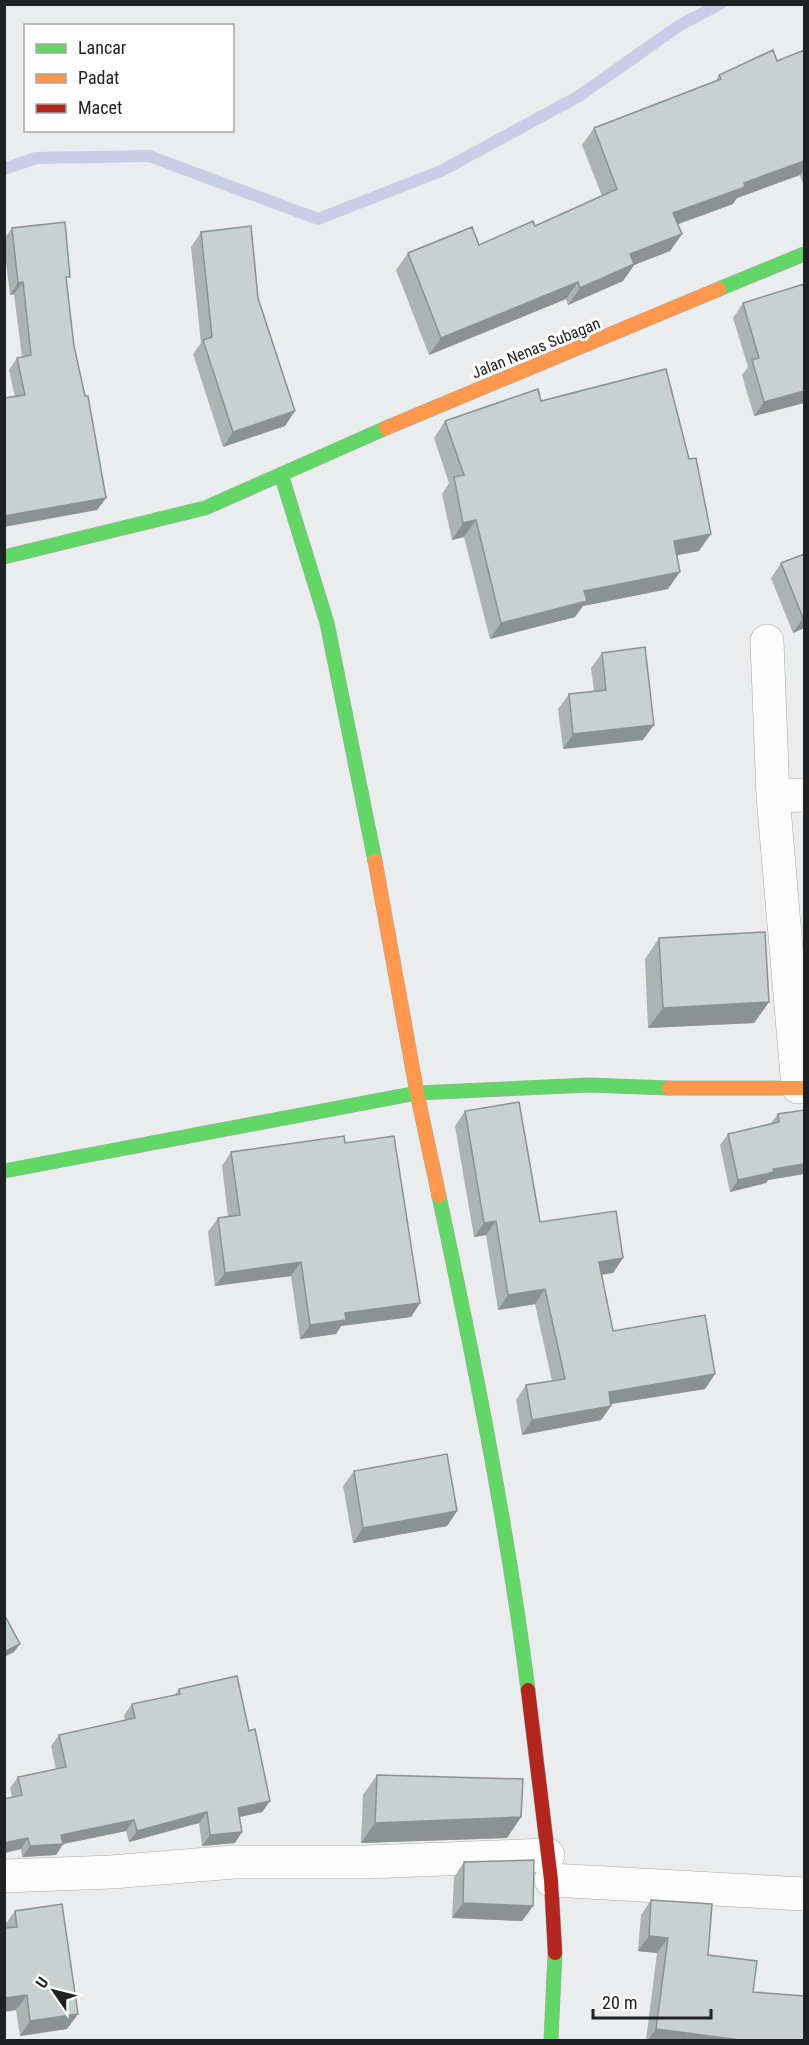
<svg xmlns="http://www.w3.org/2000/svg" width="809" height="2045" viewBox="0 0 809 2045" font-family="'Roboto Condensed',sans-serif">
<rect width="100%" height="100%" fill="#eaeced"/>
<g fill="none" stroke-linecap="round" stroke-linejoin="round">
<path stroke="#c9cde7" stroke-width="12" d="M4,169l32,-11 113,-2 169,63 123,-48 138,-75 101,-71 40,-21"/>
<g stroke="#a9aaaa" stroke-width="34">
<path id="street" d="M767,641l6,155 25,291
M773,796l31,-1
M4,1876l107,-4 123,-10h132l182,-7
M551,1880l253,14"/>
</g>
<g stroke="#a9aaaa" stroke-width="15">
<path id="fast" d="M719,289l85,-35
M281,474l46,149 48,238
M4,557l201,-49 181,-80
M4,1171l413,-78 172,-8 80,3
M439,1196c35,164 68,328 89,494
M551,2040l4,-87"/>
</g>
<g stroke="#a9aaaa" stroke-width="15">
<path id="slow" d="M386,428l333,-139
M375,861l42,232 22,103
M669,1088h135"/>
</g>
<g stroke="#a9aaaa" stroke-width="15">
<path id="jam" d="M528,1690l23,190 4,73"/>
</g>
<use href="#street" stroke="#fcfcfc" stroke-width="33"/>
<use href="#fast" stroke="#63d668" stroke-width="14"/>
<use href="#slow" stroke="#ff974d" stroke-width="14"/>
<use href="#jam" stroke="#b3261e" stroke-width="14"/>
</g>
<path fill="#aab4b3" d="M804,50v137l-4,-12 -63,23 -4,6 -55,20 4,10 -12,17 -36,14 -11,16 -55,24 -2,-6 -137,56 -33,-85 12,-17 71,-8 56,-19 67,-30 -20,-51 12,-17 121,-46 4,-7 58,-14z
M12,228l54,54 8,64 32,152 -9,12 -82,-113 -6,-27 8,-12 5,-1 -8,-63 -4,1 -6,-50v-6z
M201,232l57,66 27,128 -62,21 -30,-93 8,-11 -10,-96z
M804,284v119l-50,13 -12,-41 6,-8 -15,-49 10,-15z
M541,401l148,58 10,92 -22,4 -9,34 -85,17 -8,11 -85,22 -26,-102 -12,3 -10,-46 7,-11 -15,-45 11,-17z
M804,554v74l-11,5 -22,-55 10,-15z
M602,653l41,87 -80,9 -5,-40 11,-15 25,-3 -3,-23z
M659,938l110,64 -15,21 -106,5 -3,-69z
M804,1110v64l-36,6 -2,3 -36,9 -10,-47 8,-11 43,-11 7,-9z
M465,1111l75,111 83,36 -10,15 -12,2 12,56 102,43 -10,15 -94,15v2l-10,14 -79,15 -6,-35 10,-15 26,-4 -17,-77 -37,6 -12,-75 -12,2 -19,-111z
M345,1143l75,160 -9,14 -70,9 -5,8 -36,5 -9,-63 -76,10 -7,-54 10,-14 10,-2 -6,-50 9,-14z
M354,1471l103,40 -10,15 -94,17 -10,-57z
M179,1689l70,42 21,70 -8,11 -22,5 -5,26 -33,3 -3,-23 -70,19 -3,-11 -63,13 -7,11 -34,2 -1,-8 -17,4v-54l8,-2 -2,-9 8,-11 38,-8 -5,-23 8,-11 66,-14 -1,-6 8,-11 43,-9z
M377,1775l144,42 -14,21 -146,5 2,-48z
M464,1862l69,44 -11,15 -70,-3 2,-41z
M651,1900l57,55 45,37 51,48h-158l11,-87 -19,-2 3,-36z
M15,1911l63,103 -11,15 -47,7 -4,-26 -12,2v-86z"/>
<path fill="#8b9292" d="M804,161v9l-4,5 -63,23 -4,6 -71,26 11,-17 71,-30z
M682,234l-12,17 -36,14 -11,16 -55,24 12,-17 50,-34z
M23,282l-9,12 -4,1 8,-12z
M578,282l-12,17 -137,56 12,-17z
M804,391v12l-50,13 10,-14z
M295,411l-10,15 -62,21 10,-15z
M106,498l-9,12 -93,17v-11z
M476,520l-12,17 -12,3 11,-17z
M711,534l-12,17 -36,7 11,-17z
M680,572l-12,17 -85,17 -8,11 -85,22 11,-16 83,-32z
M803,618h1v10l-11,5z
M654,725l-11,15 -80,9 10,-15z
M769,1002l-15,21 -106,5 15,-20z
M804,1164v10l-36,6 -2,3 -36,9 8,-12 35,-11z
M496,1221l-10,14 -12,2 10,-14z
M623,1258l-10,15 -25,3 11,-14z
M301,1262l-10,14 -76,10 10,-13z
M545,1289l-10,15 -37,6 10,-15z
M420,1303l-9,14 -70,9 -5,8 -36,5 10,-14 35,-12z
M715,1374l-10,15 -106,17 10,-14z
M611,1406l-10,14 -79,15 10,-15z
M457,1511l-10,15 -94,17 10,-15z
M20,1644l-6,8 -10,5v-5z
M270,1801l-8,11 -31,7 7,-11z
M207,1812l-8,11 -70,19 8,-11z
M521,1817l-14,21 -146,5 14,-20z
M134,1820l-8,11 -63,13 -7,11 -34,2 8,-11 31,-11z
M242,1832l-7,11 -33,3 8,-11z
M28,1838l-7,11 -17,4v-10z
M463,1903l70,3 -11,15 -70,-3z
M649,1936l19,2 -11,15 -19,-2z
M27,1995l-11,15 -12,2v-14z
M78,2014l-11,15 -47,7 10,-15z
M656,2029l84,11h-92z"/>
<path fill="#c6d1d0" stroke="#8b9292" stroke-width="1.5" d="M773,50l4,11 27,-11v111l-60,22 1,4 -72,26 9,21 -52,20 4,10 -54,24 -2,-6 -137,56 -33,-85 64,-26 7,18 54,-24 2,5 82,-37 -23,-61 127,-49 -2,-4z
M65,222l5,55h-4l8,69 11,50h3l18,102 -102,18v-118l21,-3 -8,-37 14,-3 -8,-73 -5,1 -6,-55z
M251,226l7,72 37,113 -62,21 -30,-92 9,-3 -11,-105z
M804,284v107l-40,11 -12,-42 7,-2 -16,-55z
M666,369l23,90 7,-1 15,76 -37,7 6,31 -96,19 3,10 -86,22 -25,-103 -13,3 -9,-46 10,-2 -19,-54 93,-32 3,12z
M804,554v64h-1l-22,-55z
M645,647l9,78 -81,9 -4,-40 37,-4 -4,-37z
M765,932l4,70 -106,6 -4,-70z
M519,1102l21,120 76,-11 7,47 -24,4 14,69 92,-16 10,59 -106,18 2,14 -79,14 -6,-35 39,-6 -20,-90 -37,6 -12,-74 -12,2 -19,-112z
M804,1110v54l-31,5 1,3 -36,8 -10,-46 51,-12 -1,-8z
M344,1136l1,7 49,-7 26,167 -75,10 1,7 -36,5 -9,-63 -76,11 -7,-55 22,-3 -9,-63z
M447,1454l10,57 -94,17 -9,-57z
M4,1614l16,30 -16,8z
M237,1676l12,55 6,-2 15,72 -32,7 4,24 -32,3 -3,-23 -70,19 -3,-11 -73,15 2,9 -33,2 -2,-8 -24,5v-44l18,-4 -4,-18 48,-10 -7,-32 76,-17 -3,-14 48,-10 -1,-5z
M377,1775l146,4 -2,38 -146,6z
M534,1860l-1,46 -70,-3 1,-41z
M651,1900l61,4 -4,51 49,6 -4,31 51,4v44h-64l-84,-11 12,-91 -19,-2z
M62,1904l16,110 -48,7 -3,-26 -23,3v-70l13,-1 -2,-16z"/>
<g text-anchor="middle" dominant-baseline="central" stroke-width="6" stroke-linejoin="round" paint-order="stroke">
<g font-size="16" fill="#202122" stroke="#fff">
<text transform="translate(536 348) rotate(-22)">Jalan Nenas Subagan</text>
</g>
</g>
<rect width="809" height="2045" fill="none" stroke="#202122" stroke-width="12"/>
<rect x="24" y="24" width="210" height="108" fill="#ffffff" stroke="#a6a6a7" stroke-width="1.5"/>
<rect x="36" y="44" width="30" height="9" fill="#63d668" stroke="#a6a6a7" stroke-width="1.5"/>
<text x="78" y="54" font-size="18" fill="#202122">Lancar</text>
<rect x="36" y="74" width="30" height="9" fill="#ff974d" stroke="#a6a6a7" stroke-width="1.5"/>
<text x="78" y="84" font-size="18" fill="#202122">Padat</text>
<rect x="36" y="104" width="30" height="9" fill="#b3261e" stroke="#a6a6a7" stroke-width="1.5"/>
<text x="78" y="114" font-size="18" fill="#202122">Macet</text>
<g transform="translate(54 1991) rotate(305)" stroke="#ffffff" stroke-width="4.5" paint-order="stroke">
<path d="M0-4.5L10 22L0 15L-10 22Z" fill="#202122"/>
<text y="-9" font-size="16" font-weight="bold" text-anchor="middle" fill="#202122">U</text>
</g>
<path d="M593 2009v9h118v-9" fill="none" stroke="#202122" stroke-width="3"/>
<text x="602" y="2009" font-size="18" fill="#202122" stroke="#ffffff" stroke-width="4.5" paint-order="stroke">20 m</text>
</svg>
